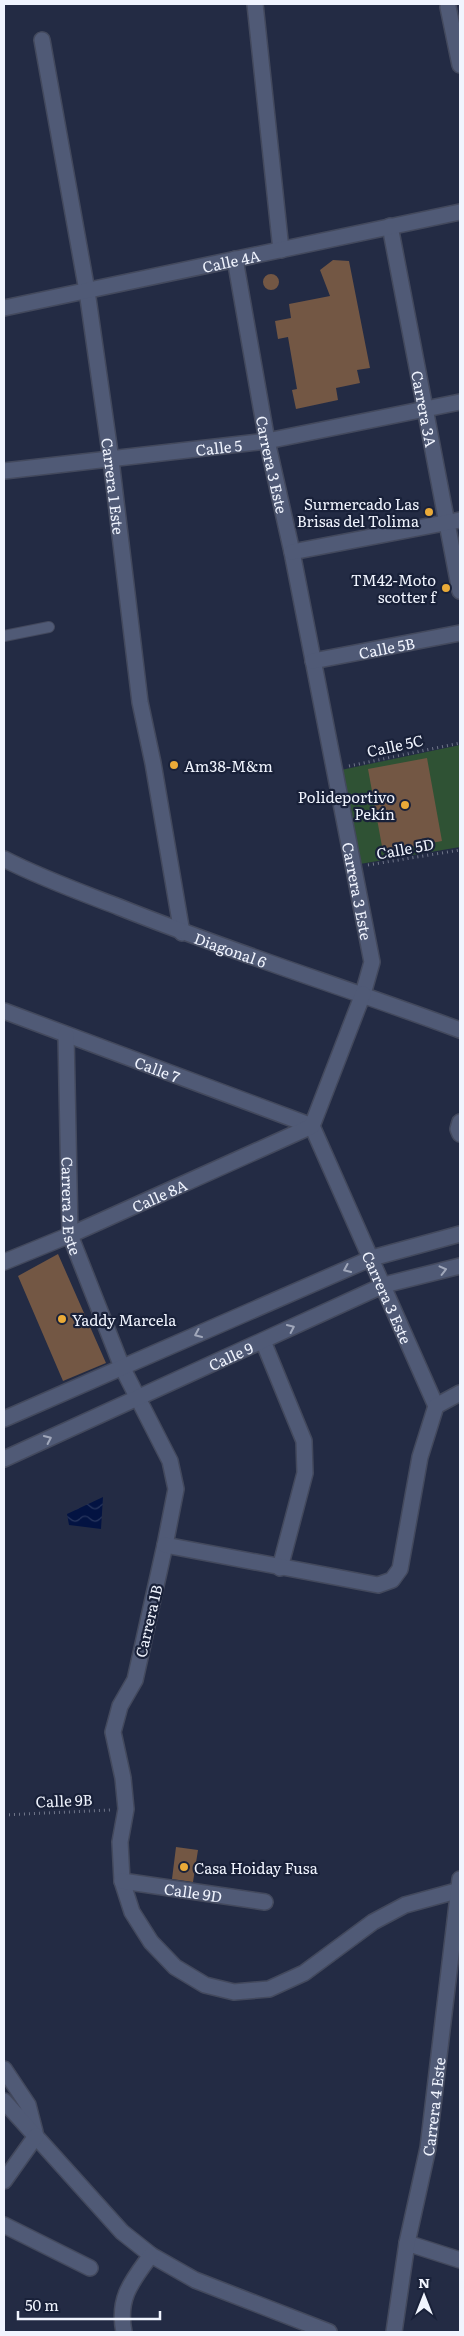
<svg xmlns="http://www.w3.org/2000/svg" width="464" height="2336" viewBox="0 0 464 2336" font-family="Literata,serif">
<defs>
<pattern id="water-waves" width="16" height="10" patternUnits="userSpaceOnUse" patternTransform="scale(1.25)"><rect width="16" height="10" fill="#031342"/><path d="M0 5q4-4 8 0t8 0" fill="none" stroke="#28365e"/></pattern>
</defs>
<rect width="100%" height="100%" fill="#232b44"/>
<path fill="#2f5234" d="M460,745v102l-100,17 -19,-94z"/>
<path fill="url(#water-waves)" d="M103,1497l-2,32 -32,-4 -2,-11z"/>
<path fill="#735744" d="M333,260l16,1 21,107 -13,2 3,13 -24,5 2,12 -42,9 -4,-19 5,-1 -9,-52 -10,2 -3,-18 16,-3 -2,-14 41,-8 -10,-26z
M263 282a8 8 0 1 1 16 0a8 8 0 1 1-16 0Z
M427,758l15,83 -59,11 -15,-83z
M58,1254l48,109 -43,18 -45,-105z
M176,1847l22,3 -5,32 -21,-3z"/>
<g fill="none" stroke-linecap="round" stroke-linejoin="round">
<g stroke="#43495d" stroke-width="12">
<path id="service" d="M4,636l45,-9"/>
</g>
<g stroke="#43495d" stroke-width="18">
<g id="minor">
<path d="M255,4l26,246"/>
<path d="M448,7l12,58"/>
<path id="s1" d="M42,40l45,251 24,169 29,242 13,61 29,170"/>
<path id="s2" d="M390,226l70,365"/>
<path id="s3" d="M235,259l32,182 25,111 80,410 -9,32"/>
<path id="s4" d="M4,308l456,-96"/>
<path id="s5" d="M4,471l263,-30 193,-39"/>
<path d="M292,552l168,-32"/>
<path id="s6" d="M313,661l147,-28"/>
<path id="s7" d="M4,1011l308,115 124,280"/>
<path id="s8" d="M66,1035l4,200 52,132 48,94 6,28 -11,56 -30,135 -15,26 -7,26 10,46 3,31 -6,33 2,39 10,31 19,30 24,25 30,18 29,7 35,-3 35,-16 69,-51 32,-17 55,-15"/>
<path d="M460,1122l-2,7 2,5"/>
<path d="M263,1341l41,100 1,32 -25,95"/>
<path d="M4,1419l368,-161 88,-24"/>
<path id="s9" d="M4,1459l380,-174 76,-19"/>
<path d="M165,1545l213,40 14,-5 8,-11 20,-112 16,-51 24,-13"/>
<path id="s10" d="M122,1881l143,21"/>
<path d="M4,2069l24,36 7,27"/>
<path d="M4,2101l118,131 29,23 44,25 134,52"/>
<path d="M4,2181l32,-45"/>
<path d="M4,2225l86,43"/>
<path d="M407,2243l53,17"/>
<path d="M124,2332c-7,-34 8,-51 27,-77"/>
<path id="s11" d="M394,2332l13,-89 21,-95 32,-269"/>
</g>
</g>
<g stroke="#43495d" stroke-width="18">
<g id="secondary">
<path id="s12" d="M4,859c37,19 76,33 115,48 112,45 228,81 341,123"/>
<path id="s13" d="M4,1262l66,-27 242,-109 51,-132"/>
</g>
</g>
<path stroke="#6f7589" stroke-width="3" stroke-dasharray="1 4" stroke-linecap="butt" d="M349,766l111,-23
M368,865l92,-15
M4,1815l106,-5"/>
<use href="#service" stroke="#505a76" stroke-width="10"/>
<use href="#minor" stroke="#505a76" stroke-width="15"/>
<use href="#secondary" stroke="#505a76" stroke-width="15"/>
</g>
<defs><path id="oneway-chevron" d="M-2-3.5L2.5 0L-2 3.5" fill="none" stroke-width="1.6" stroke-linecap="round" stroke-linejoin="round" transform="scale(1.25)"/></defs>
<g stroke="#a0a7ba">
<use href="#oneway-chevron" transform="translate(347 1269) rotate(156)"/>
<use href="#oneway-chevron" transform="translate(443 1270) rotate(-14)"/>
<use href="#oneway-chevron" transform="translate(291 1328) rotate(-25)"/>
<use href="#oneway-chevron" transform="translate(198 1334) rotate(156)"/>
<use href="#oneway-chevron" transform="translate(48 1439) rotate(-25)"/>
</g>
<g fill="#eaaa38" stroke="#192139" stroke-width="2">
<circle cx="429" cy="512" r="5"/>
<circle cx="446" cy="588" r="5"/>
<circle cx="174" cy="765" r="5"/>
<circle cx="405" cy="805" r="5"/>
<circle cx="62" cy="1319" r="5"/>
<circle cx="184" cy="1867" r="5"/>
</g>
<g text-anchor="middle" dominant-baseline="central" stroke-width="4.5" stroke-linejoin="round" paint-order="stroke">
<g font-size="15" fill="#f0f4fe" stroke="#192139">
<text stroke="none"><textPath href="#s4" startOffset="232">Calle 4A</textPath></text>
<text stroke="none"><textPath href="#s2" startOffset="186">Carrera 3A</textPath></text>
<text stroke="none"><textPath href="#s5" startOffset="216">Calle 5</textPath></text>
<text stroke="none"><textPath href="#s3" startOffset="209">Carrera 3 Este</textPath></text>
<text stroke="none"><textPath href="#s1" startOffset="452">Carrera 1 Este</textPath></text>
<text stroke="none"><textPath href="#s6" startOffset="75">Calle 5B</textPath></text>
<text transform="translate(395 745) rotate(-12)">Calle 5C</text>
<text transform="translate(405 848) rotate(-10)">Calle 5D</text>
<text stroke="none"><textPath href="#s3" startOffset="644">Carrera 3 Este</textPath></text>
<text stroke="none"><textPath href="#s12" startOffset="244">Diagonal 6</textPath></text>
<text stroke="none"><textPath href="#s7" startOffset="164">Calle 7</textPath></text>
<text stroke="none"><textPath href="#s13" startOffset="169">Calle 8A</textPath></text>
<text stroke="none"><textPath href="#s8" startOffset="171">Carrera 2 Este</textPath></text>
<text stroke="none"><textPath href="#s7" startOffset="516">Carrera 3 Este</textPath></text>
<text stroke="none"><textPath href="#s9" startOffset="249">Calle 9</textPath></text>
<text transform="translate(148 1621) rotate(-77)">Carrera 1B</text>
<text transform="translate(64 1800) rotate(-2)">Calle 9B</text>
<text stroke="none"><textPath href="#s10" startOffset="72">Calle 9D</textPath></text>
<text stroke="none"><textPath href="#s11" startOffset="229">Carrera 4 Este</textPath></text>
</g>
<g font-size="15" fill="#f0f4fe" stroke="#192139" text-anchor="end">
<text x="419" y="503">Surmercado Las<tspan x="419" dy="17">Brisas del Tolima</tspan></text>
<text x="436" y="579">TM42-Moto<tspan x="436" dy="17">scotter f</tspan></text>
<text x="184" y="765" text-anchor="start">Am38-M&amp;m</text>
<text x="395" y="796">Polideportivo<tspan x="395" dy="17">Pekín</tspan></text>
<text x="72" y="1319" text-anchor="start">Yaddy Marcela</text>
<text x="194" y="1867" text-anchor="start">Casa Hoiday Fusa</text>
</g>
</g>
<rect width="464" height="2336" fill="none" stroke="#f0f4fe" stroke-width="10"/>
<g transform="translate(424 2296)" stroke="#192139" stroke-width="4" paint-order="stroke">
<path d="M0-4L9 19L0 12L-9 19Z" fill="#f0f4fe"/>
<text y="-8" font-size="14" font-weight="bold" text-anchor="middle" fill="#f0f4fe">N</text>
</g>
<path d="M18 2311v8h142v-8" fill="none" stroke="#f0f4fe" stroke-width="2.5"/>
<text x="25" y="2311" font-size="15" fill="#f0f4fe" stroke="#192139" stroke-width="4" paint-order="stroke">50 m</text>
</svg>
